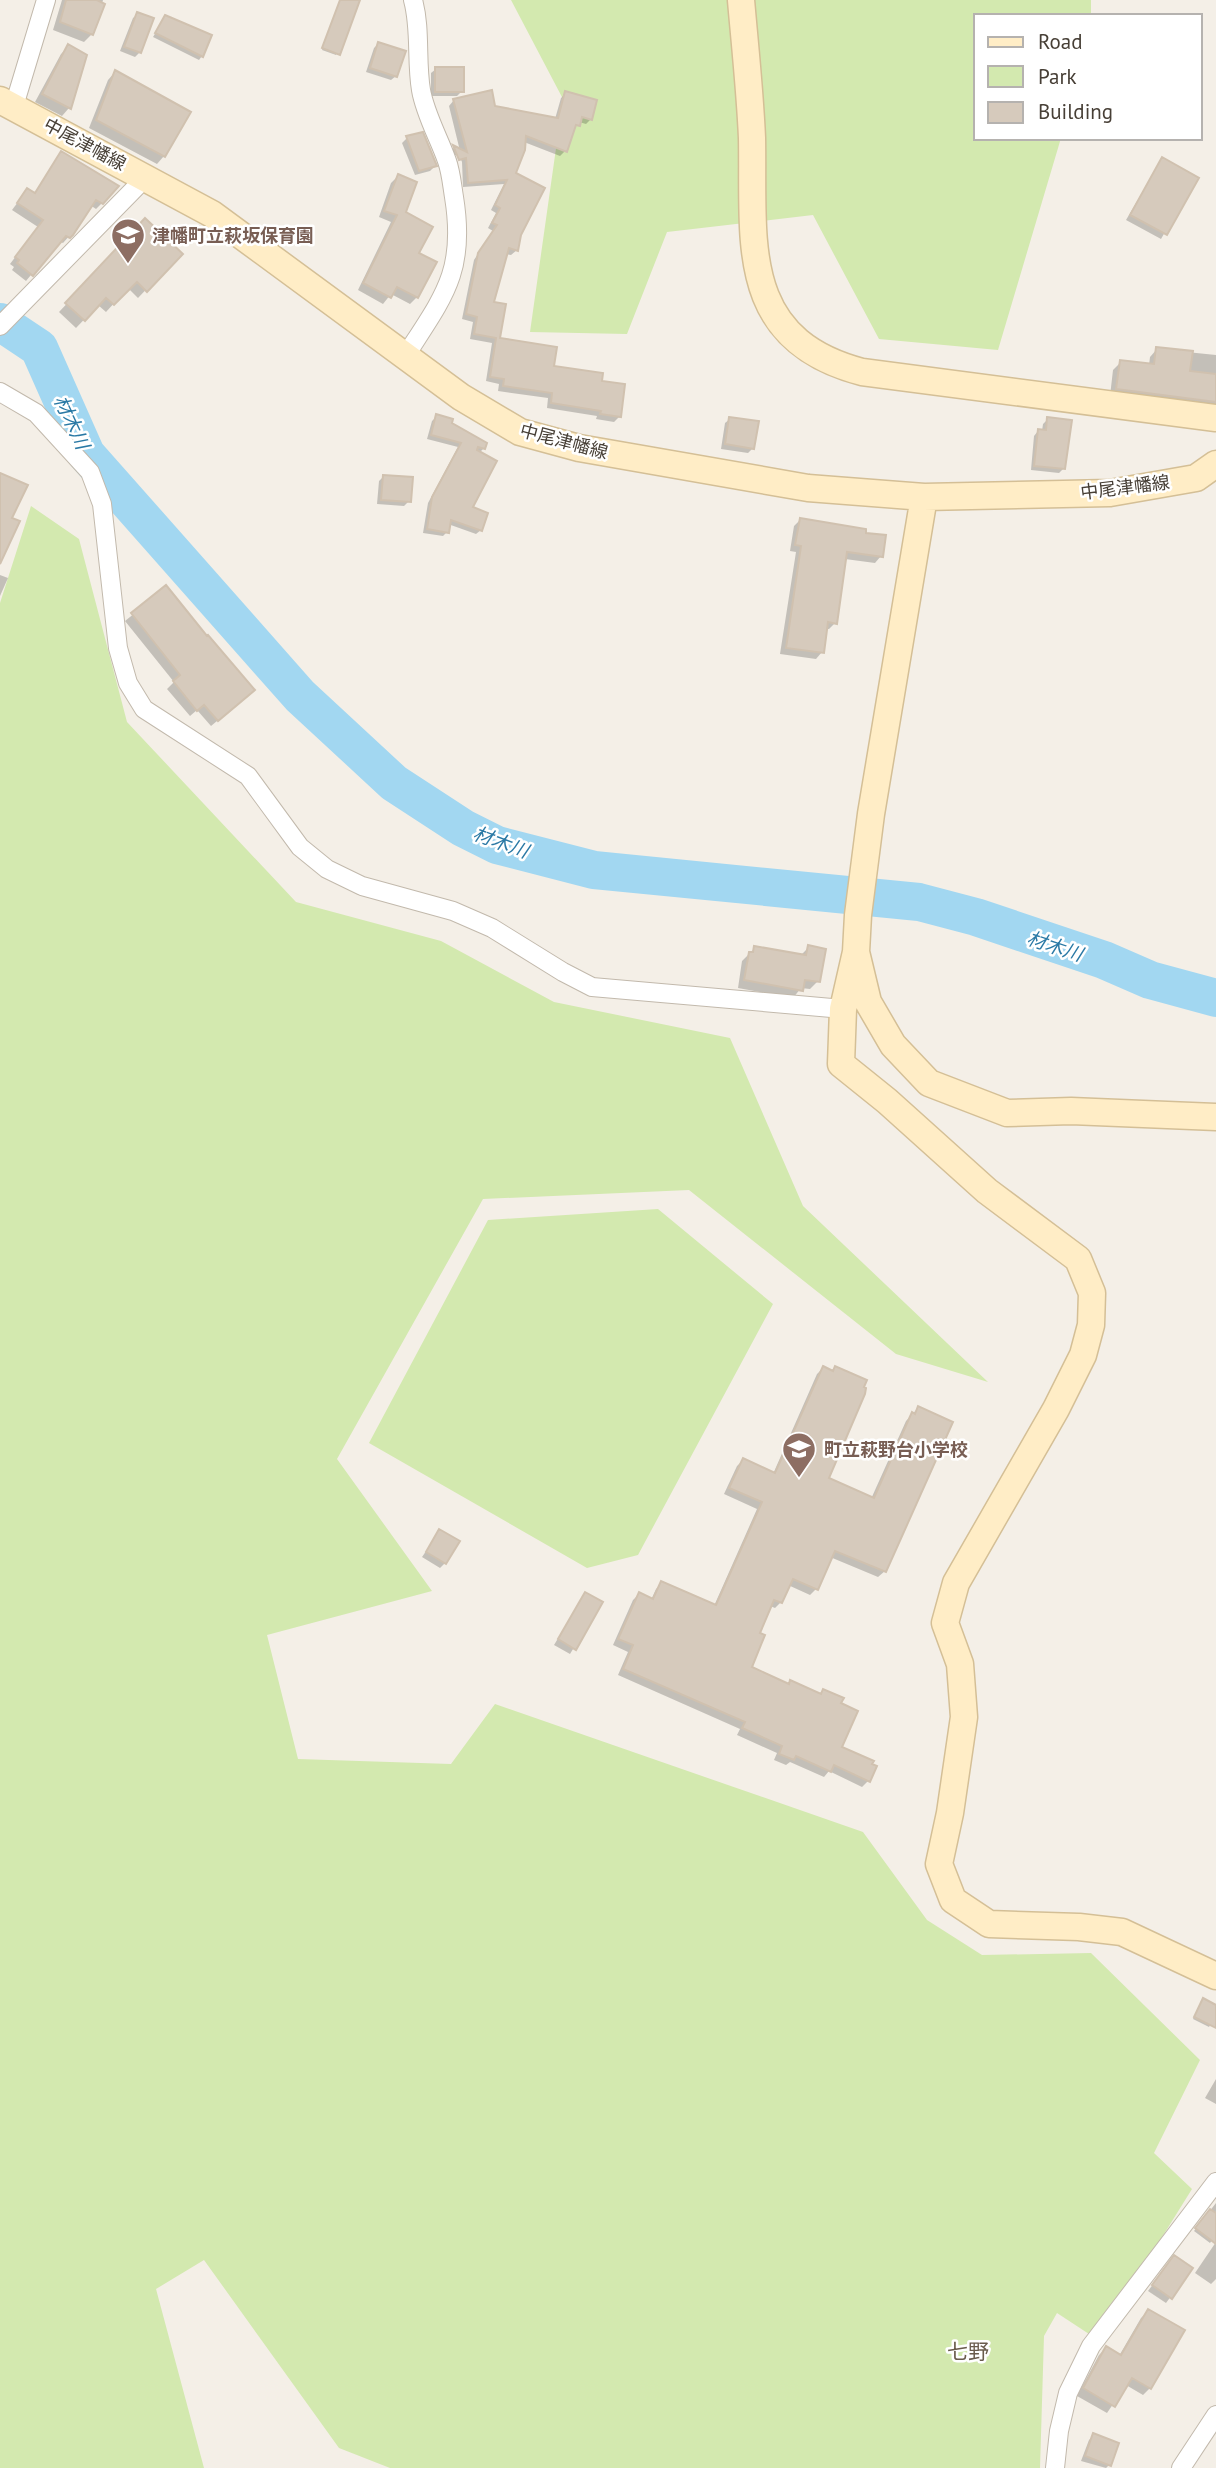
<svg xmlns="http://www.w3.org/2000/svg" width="1216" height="2468" viewBox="0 0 1216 2468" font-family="'PT Sans','Noto Sans JP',sans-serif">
<rect width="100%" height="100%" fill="#f4efe7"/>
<path fill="#d3e9af" d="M511,0h580v16h-115v122h85l-63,212 -119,-11 -66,-124 -146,17 -40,102 -97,-2 33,-233z
M31,506l48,33 48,183 169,180 145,39 113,61 176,36 73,168 185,176 -92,-28 -207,-164 -206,9 -146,260 95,132 -165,44 31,124 153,5 44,-60 368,128 64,88 55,35 109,-2 109,107 -46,93 38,36 -33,53 -70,92 -32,-21 -13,23 -4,132h-650l-51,-20 -135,-188 -48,29 48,179h-204v-1865z
M658,1209l115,95 -135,251 -51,13 -218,-125 119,-223z"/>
<path fill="#0003" d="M62,0h41l-11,34 -8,8 -31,-12z
M340,0h18l-22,55 -14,-5z
M138,14l2,38 -5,5 -15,-6 13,-33z
M165,17l37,39 -3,4 -46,-23z
M378,44l18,32 -5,4 -25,-8 8,-24z
M68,47l17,9 -16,52 -7,8 -27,-14 26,-48z
M436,69l26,22 -5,5h-26v-23z
M115,72l49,84 -7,8 -68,-36 19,-48z
M566,93l25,26 -5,5 -7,-2 -7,8 -7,21 -5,5 -36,-14 -10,32 5,60 -2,16 -6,5 -6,-1 -13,49 6,37 54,27 48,15 19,35 -5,5 -18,-3 1,-3 -50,-8 1,-10 -50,-7 1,-7 -13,-3 6,-38 -22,-4 3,-17 -11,-3 12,-59 19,-29 -5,-3 8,-15 -5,-3 13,-26 -41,3 -1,-25 -3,-7h-4l3,8 -4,1 -5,-12 5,-4 6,3 -11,-45 5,-6 101,19 6,-21z
M407,138l28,28 -5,5 -15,4 -13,-32z
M62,153l40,50 -6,6 -6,-4 -19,29 -8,9 -4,-2 -33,40 -14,-11 2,-3 -4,-3 28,-37 -26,-17 15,-20 7,4z
M1162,159l34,19 -35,61 -35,-19z
M398,176l5,36 14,41v44l-7,7 -19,-10 -8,10 -25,-14 33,-68 -12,-5 12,-34z
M145,221l35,33 -42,44 -10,-10 -22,24 -8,-7 -22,23 -17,-16z
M1157,349l59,6v54l-106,-13 3,-26 8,-8 28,3 1,-8z
M437,416l47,32 -5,5 -9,55 11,22 -5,4 -28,-10 -1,8 -4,4 -20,-3 5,-30 30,-56 -31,-8 5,-18z
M730,419l23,29 -5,5 -27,-4 4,-26z
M1048,419l16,49 -5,5 -28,-3 3,-34 4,-5h4l1,-7z
M384,476l25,25 -5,5 -27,-2 2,-23z
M800,520l81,36 -6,7 -30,-4 -10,64 -6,6h-3l-4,23 -6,7 -36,-5 16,-102 -6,-1 4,-25z
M0,575l8,3 -8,18z
M166,588l80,109 -35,29 -14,-16 -7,6 -23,-27 7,-7 -49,-61z
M809,947l9,34 -8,8 -9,-1 -8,10 -55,-10 4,-27 13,-13 45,8z
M823,1368l4,111 44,20 35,-78 12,-13 -33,163 -7,6 -48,-20 -14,32 -6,6 -22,-10 -7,17 -6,6 -5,-2 -13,28 -8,34 39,17 3,-3 29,13 4,-4 15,13 1,44 28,33 -6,6 -33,-16 -5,6 -34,-15 -4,3 -12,-5 3,-7 -40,-18 3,-6 -122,-54 10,-23 -15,-7 20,-45 6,-6 12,6 5,-11 6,-6 52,23 43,-97 -33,-15 13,-28 6,-6 30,14 44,-100z
M440,1531l5,32 -5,5 -18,-11z
M585,1594l16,9 -31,51 -16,-9z
M1201,2002l15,5v8l-7,12 -16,-8z
M1216,2079v25l-11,-6z
M1216,2203v32l-6,8 -16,-12z
M1216,2242v37l-5,5 -16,-11z
M1170,2262l21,7 -25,34 -18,-12z
M1148,2311l2,77 -7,7 -17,-10 -19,28 -30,-17 22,-41 7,-7 13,8 22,-38z
M1094,2435l15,30 -3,3 -25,-7 8,-21z"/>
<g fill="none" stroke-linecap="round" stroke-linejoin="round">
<path stroke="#a2d7f1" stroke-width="38" d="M0,322l39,26 47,106 214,242 94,87 69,45 34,17 97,25 325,32 57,15 128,43 46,20 66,18"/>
</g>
<path fill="#d6cabc" stroke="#d0c1af" stroke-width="2" d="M66,0h31l8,4 -12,31 -33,-13z
M340,0h20l-20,55 -18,-7z
M137,12l17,6 -13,35 -17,-6z
M165,15l47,20 -9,22 -48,-24z
M378,42l28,9 -9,26 -27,-9z
M68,44l19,11 -16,54 -29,-15z
M435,67h29v25h-29z
M115,70l76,42 -26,45 -69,-37z
M492,90l3,16 63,12 7,-27 32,9 -5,20 -10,-3 -2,9 -4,-1 -9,27 -41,-16 -1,14 -9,23 29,15 -24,47 -3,16 -9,-3 -15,54 12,2 -6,34 57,9 -3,19 49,7 -1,8 23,3 -4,33 -21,-3 1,-3 -50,-8 1,-10 -49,-7 1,-7 -14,-2 6,-39 -22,-4 3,-17 -11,-3 12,-61 19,-28 -5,-2 8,-15 -5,-3 12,-25 -39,3 -2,-25 -7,2 -6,-15 14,7 -14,-53z
M423,132l14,34 -18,5 -13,-35z
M61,151l58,35 -16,18 -7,-4 -23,35 -3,3 -4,-2 -33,40 -16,-13 2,-3 -4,-3 28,-37 -26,-17 10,-15 8,5z
M1162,157l37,21 -32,57 -37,-20z
M398,174l19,8 -11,30 27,15 -14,26 18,9 -19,36 -21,-11 -6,11 -28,-15 34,-68 -13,-4z
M145,218l38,36 -36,38 -10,-10 -23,23 -8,-7 -21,23 -20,-18z
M1156,347l37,4 -3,20 26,3v28l-100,-13 4,-29 34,4z
M436,414l17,5 -1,4 35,20 -2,6 -7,-2 -1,3 20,11 -24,46 15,6 -6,18 -31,-11 -2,13 -22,-4 5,-32 29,-54 -30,-8z
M729,417l30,4 -5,28 -29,-5z
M1047,417l25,3 -7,49 -31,-3 4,-37 8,1z
M0,473l28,12 -16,33 8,3 -20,43z
M383,475l30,2 -2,25 -30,-2z
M800,518l66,11v4l20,2 -3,22 -36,-5 -10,72 -9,-2 -4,31 -38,-5 15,-102 -6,-1z
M166,585l41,51 1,-1 47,55 -37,31 -14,-16 -7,6 -24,-30 7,-6 -49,-62z
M808,945l18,4 -6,33 -15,-2 -2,11 -59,-11 5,-28h4l1,-6 52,9z
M823,1366l10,5 2,-5 32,14 -3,7 2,1 -1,6 -36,84 45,20 38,-86 3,2 3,-8 35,16 -67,150 -51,-21 -17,39 -25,-11 -11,24 -8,-3 -14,33 5,2 -13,32 37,17 1,-4 31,14 2,-5 21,9 -3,5 17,8 -16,36 32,14 -2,3 5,2 -7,16 -36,-17 -3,7 -35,-16 -2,4 -15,-6 3,-8 -40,-18 3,-6 -122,-53 10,-24 -15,-6 21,-47 14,7 8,-18 55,24 46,-103 -33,-14 14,-30 32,15z
M439,1529l21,12 -14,23 -20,-12z
M585,1592l18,10 -27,48 -18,-11z
M1203,1998l13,7v23l-22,-11z
M1210,2209l6,4v31l-21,-16z
M1174,2255l19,13 -21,31 -20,-14z
M1148,2309l37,21 -34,59 -19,-11 -17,29 -32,-19 23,-42 15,9z
M1093,2433l26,10 -8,23 -26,-10z"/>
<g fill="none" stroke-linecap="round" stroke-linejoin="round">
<g stroke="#c2b9ac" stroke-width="20">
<path id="street" d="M14,106l32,-106
M0,326l146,-149
M406,355c38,-59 60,-84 48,-158 -2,-12 -3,-25 -7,-36 -8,-23 -22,-47 -26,-71 -5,-29 0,-61 -8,-90
M0,392l36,21 54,59 12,32 16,144 10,35 16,26 104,67 52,71 27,22 35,17 91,25 39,17 71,44 29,15 251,22
M1055,2468l4,-37 9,-38 23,-47 125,-164
M1181,2468l35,-53"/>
</g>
<g stroke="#d4bf96" stroke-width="29">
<path id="secondary" d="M741,0c4,46 9,92 11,138 2,104 -15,201 110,234l354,46
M0,100l212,114 249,183 59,35 59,16 229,40 116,9 186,-4 86,-15 20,-14
M924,497l-53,317 -13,101 -2,37 12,50 25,43 36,38 78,30 64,-2 145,6
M856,952l-13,57 -2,55 46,37 100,90 91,68 14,34 -1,32 -8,30 -27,54 -100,174 -11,40 15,41 4,53 -14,96 -11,51 14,36 36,24 90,3 43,5 94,44"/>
</g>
<use href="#street" stroke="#fff" stroke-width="18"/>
<use href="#secondary" stroke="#ffedc6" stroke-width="26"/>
</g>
<defs>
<g id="school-pin" transform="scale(1.75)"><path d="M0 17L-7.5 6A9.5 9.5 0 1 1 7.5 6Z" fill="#8d6e63" stroke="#fff"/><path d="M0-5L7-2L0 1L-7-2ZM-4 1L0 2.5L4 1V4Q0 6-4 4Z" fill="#fff"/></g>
</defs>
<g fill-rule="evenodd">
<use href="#school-pin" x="128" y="235"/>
<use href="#school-pin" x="799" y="1449"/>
</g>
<g text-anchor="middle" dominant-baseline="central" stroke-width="5" stroke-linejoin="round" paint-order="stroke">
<g font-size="18" fill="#473f36" stroke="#fff">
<text transform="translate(85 144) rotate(28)">中尾津幡線</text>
<text transform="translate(564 441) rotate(15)">中尾津幡線</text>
<text transform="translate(1125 487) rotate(-7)">中尾津幡線</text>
</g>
<g font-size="18" font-weight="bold" fill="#785e54" stroke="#fff" text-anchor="start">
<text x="152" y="235">津幡町立萩坂保育園</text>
<text x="824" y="1449">町立萩野台小学校</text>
</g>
<g font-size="19" font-style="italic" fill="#2a79a5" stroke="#fff">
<text transform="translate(72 422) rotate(65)">材木川</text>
<text transform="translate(501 842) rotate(20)">材木川</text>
<text transform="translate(1055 946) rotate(18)">材木川</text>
</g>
<g font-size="21" fill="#6a5c4d" stroke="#fff">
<text x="968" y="2351">七野</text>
</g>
</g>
<rect x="974" y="14" width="228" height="126" fill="#ffffff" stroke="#b5b2af" stroke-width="2"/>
<rect x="988" y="37" width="35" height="10" fill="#ffedc6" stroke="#b5b2af" stroke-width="2"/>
<text x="1038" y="49" font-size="21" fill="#473f36">Road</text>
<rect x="988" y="66" width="35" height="21" fill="#d3e9af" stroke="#b5b2af" stroke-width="2"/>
<text x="1038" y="84" font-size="21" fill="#473f36">Park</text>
<rect x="988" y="102" width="35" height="21" fill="#d6cabc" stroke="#b5b2af" stroke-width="2"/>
<text x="1038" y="119" font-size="21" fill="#473f36">Building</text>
</svg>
